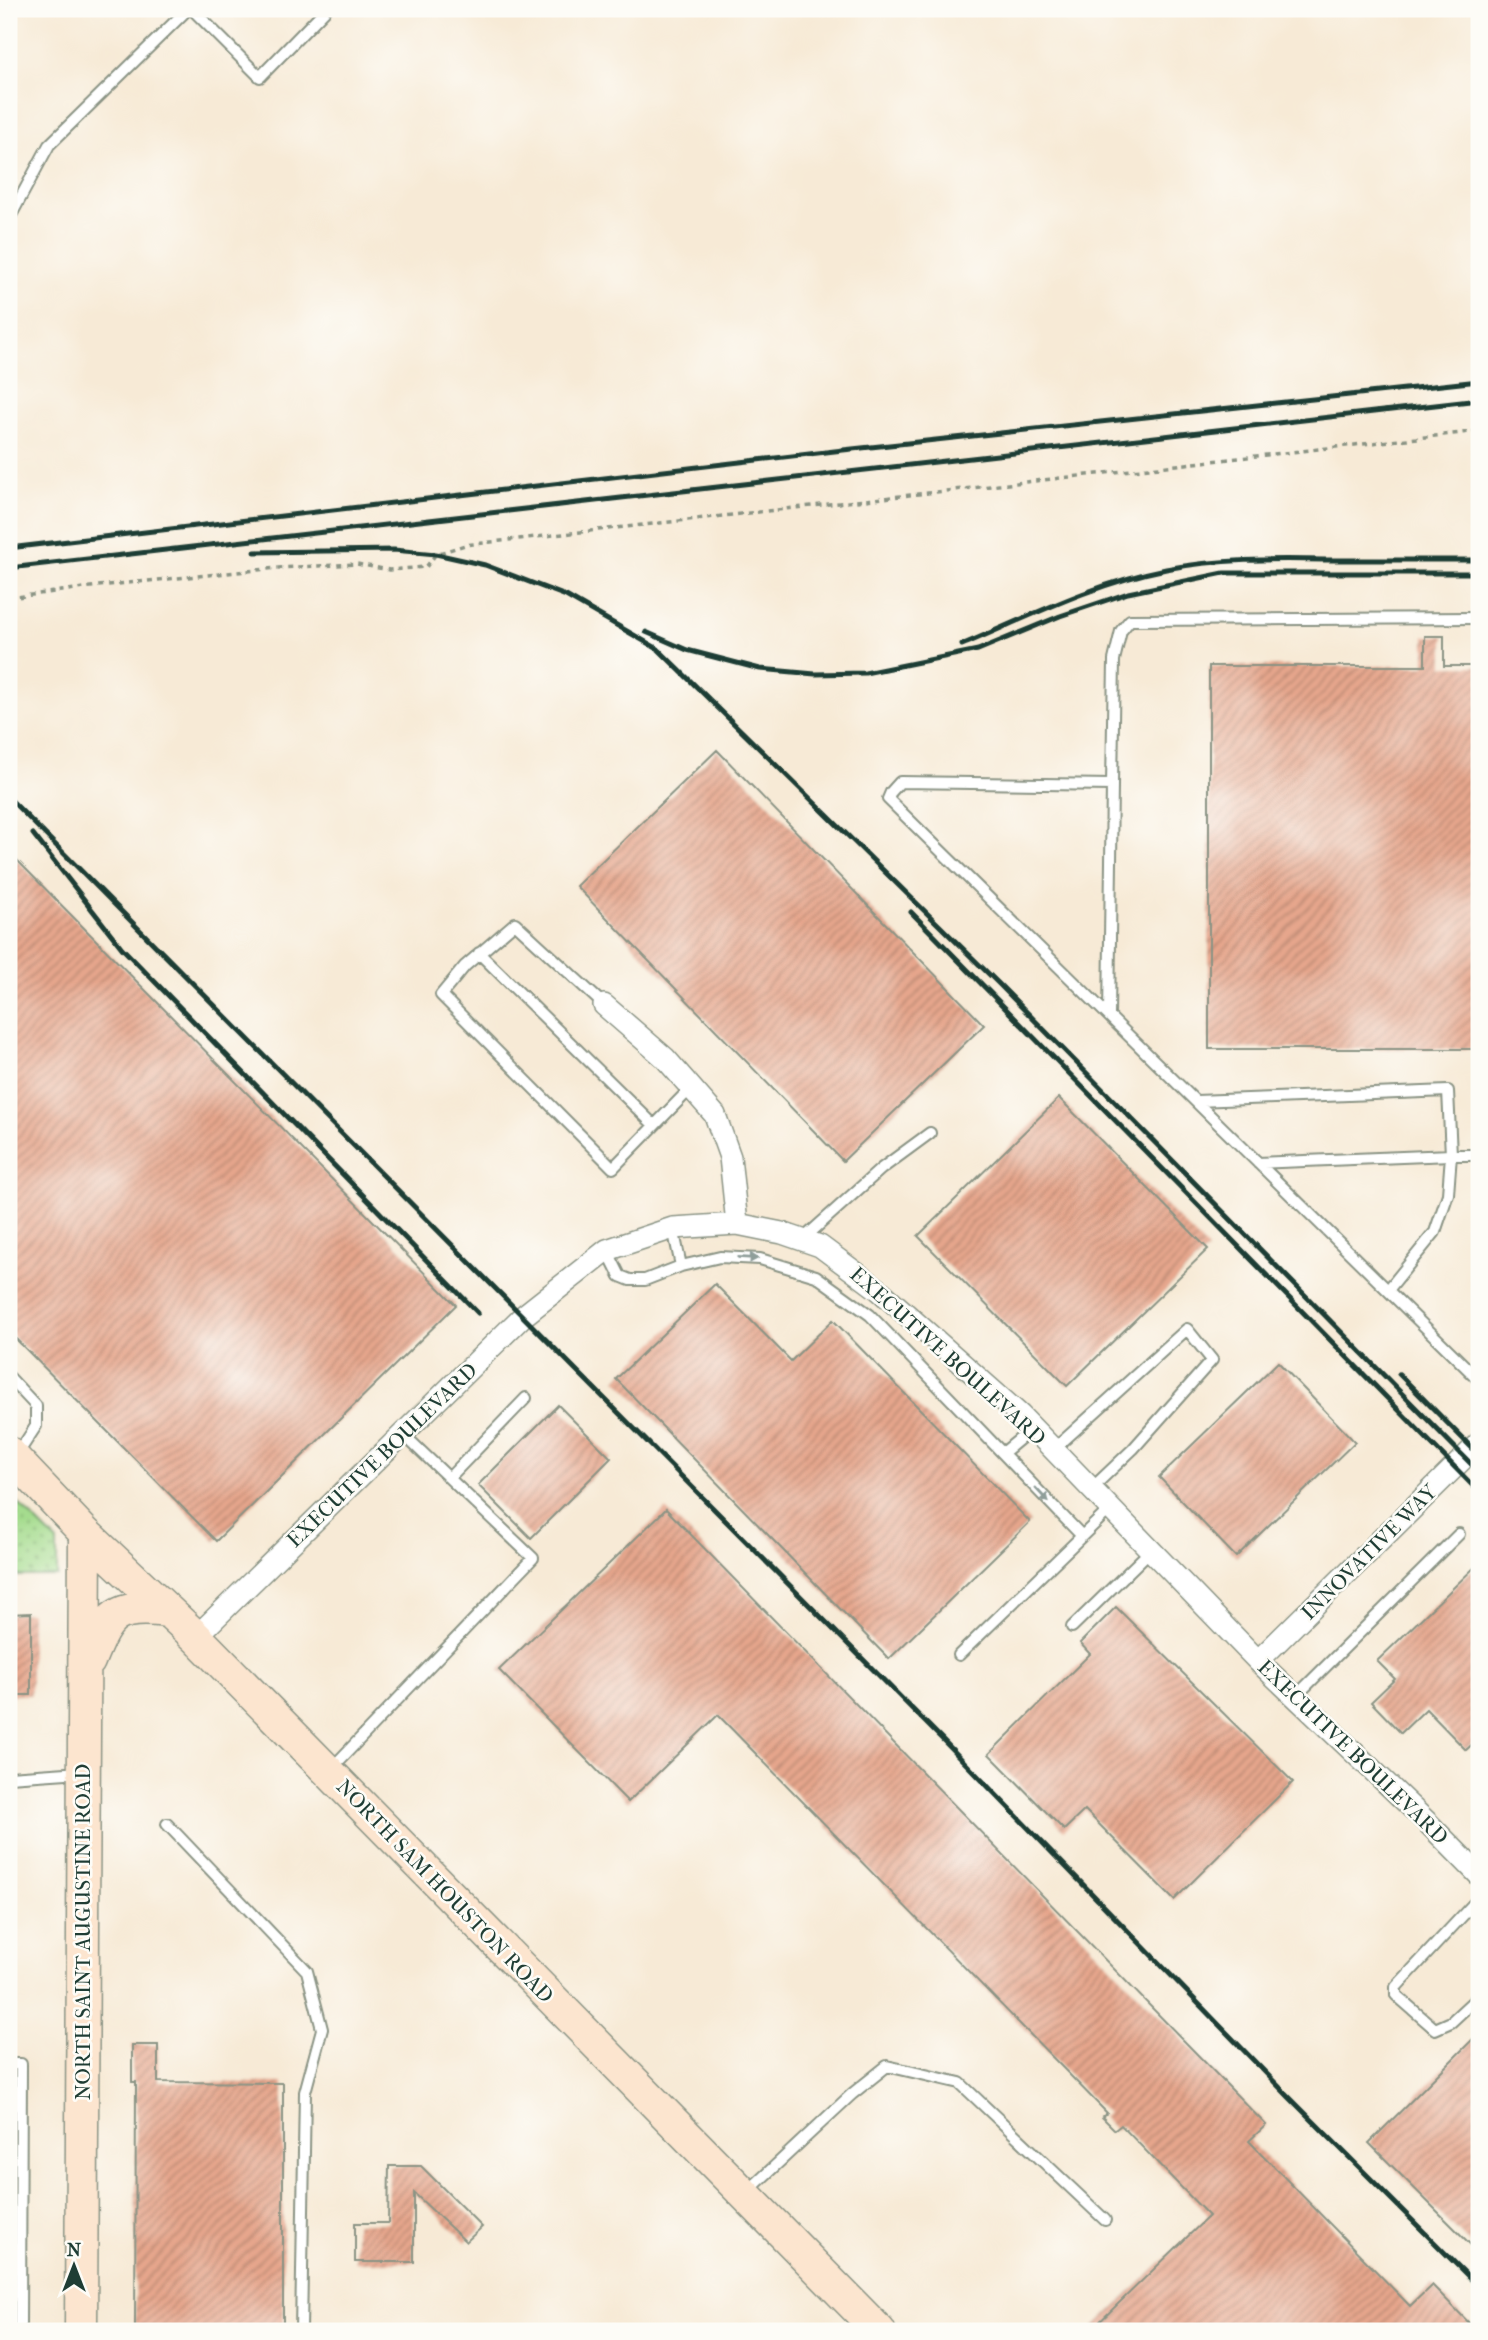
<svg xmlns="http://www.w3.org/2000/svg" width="1488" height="2340" viewBox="0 0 1488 2340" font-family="'IM FELL French Canon',serif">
<defs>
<pattern id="grass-dots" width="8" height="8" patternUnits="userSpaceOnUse" patternTransform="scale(1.75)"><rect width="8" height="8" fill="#a5dc8e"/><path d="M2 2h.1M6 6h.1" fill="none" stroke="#86b475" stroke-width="1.8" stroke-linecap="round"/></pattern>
<pattern id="building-hatch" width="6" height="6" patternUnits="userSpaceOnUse" patternTransform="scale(1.75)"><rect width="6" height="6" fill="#e6a68c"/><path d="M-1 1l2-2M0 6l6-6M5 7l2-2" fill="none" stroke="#ba8873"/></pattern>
</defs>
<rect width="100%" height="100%" fill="#fdfcf7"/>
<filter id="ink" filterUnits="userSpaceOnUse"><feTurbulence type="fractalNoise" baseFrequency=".0143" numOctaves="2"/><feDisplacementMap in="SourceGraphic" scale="14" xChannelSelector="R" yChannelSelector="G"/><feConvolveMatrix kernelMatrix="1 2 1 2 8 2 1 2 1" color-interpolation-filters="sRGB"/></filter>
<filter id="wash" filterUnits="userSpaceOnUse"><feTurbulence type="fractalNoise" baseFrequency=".00686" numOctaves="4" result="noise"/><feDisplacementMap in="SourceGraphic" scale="28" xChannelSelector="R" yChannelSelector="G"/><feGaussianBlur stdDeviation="1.57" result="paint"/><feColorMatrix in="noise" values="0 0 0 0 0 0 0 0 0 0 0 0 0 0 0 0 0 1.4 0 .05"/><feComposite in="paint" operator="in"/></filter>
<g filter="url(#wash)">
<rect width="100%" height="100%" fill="#f7ead6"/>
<path fill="url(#grass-dots)" stroke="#628c61" stroke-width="2" d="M9,1494l48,48v34h-48z"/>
<g id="blocks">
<path fill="url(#building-hatch)" d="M1425,636h19v30h35v383h-270v-383h216z
M717,750l267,275 -141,136 -267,-275z
M9,852l447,453 -240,236 -207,-209z
M1059,1098l149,151 -141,137 -149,-150z
M715,1284l76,77 42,-41 197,202 -141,137 -273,-280z
M1278,1362l77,80 -119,115 -77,-80z
M558,1405l53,53 -80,80 -53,-53z
M666,1509l600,616 -17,16 161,165 22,-21 45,46h-387l119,-115 -88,-91 -6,5 -13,-13 5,-4 -389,-398 -90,87 -129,-132z
M1479,1563v175l-13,12 -40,-41 -25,24 -30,-31 24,-23 -18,-18z
M1116,1607l177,175 -119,118 -89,-90 -21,20 -75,-76 101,-100 -10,-11z
M31,1613v82h-22v-81z
M1479,2033v220l-110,-110z
M132,2045h26v37l125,1v248h-148l1,-249h-4z
M389,2166h32l61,61 -16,15 -52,-49v69h-59v-39h33z"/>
</g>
</g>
<g filter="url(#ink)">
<use href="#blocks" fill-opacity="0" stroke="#8b9485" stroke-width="2"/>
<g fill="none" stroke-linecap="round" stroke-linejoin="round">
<g stroke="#8b9485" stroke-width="14">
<path id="lane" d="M192,9l68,68 66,-68
M9,219l40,-74 139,-136
M1479,618l-349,2 -9,11 -7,29 -2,125 -212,-3 -9,10 -3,7 591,581
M479,953l175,172
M604,1005l-89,-82 -50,43 -24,29 172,173 78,-80
M1109,1016l3,-231
M1196,1101l252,-10 3,64 -193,8
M673,1228l8,38
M802,1240l79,-71 49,-36
M607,1250l13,26 10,4h15l36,-14 39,-9 40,2 56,17 54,39 212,221
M1388,1290l47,-58 13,-38 3,-39h28
M9,1377l27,29v20l-19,29
M403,1434l46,44
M1053,1450l134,-121 25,31 -79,89 -42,40
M1003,1453l30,-25
M1072,1627l79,-77
M959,1655l151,-146
M1295,1697l164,-163
M331,1769l202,-211 -84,-80 77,-80
M9,1777l72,-5
M167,1824l140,147 15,58 -17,63 -4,239
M1479,1898l-83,89v8l39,34 16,-7 28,-26
M9,2064h12l-1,267
M746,2193l106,-99 35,-28 73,17 145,137"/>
</g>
<g stroke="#8b9485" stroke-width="24">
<path id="street" d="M604,1005l61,53 50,57 15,42 7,67
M196,1637l326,-320 85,-67 66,-22 64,-4 45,9 38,13 59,44 141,125 238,246 169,161 52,53
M1258,1661l221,-218"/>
</g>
<g stroke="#8b9485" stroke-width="35">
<path id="secondary" d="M9,1453l76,80 111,104 683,694
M89,1661c19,-47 26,-56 78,-50
M81,2331l4,-798"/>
</g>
<path stroke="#8b9485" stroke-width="3.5" stroke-dasharray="5 5" stroke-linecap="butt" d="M9,598l89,-12 179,-18 80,-4 32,6 37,-3 10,-13 29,-9 1014,-114"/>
<use href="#lane" stroke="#fff" stroke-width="10"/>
<use href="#street" stroke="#fff" stroke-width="21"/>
<use href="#secondary" stroke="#fce5cf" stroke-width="32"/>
<path stroke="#1f3d34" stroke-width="5" d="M9,548l834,-98 636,-69
M255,552l139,-2 42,4 49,11 81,31 92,53 342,336 479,487
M9,568l1470,-168
M646,632l41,18 73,19 55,5 50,-1 113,-23 82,-34 68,-23 96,-20h255
M962,645c66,-28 133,-62 204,-76 52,-10 106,-10 159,-9 51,0 103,0 154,0
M9,798l933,941 347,358 190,190
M33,834l89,114 356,365
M911,912l568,580
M1399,1374l80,81"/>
</g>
<defs><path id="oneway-solid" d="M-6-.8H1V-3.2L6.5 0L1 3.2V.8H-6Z" transform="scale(1.75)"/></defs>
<g fill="#8f9e9a">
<use href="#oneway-solid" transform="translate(748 1258) rotate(3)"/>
<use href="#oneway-solid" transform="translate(1042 1495) rotate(47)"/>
</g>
</g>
<g text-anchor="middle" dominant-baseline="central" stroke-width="5" stroke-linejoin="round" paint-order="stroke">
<g font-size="21" fill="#1f3d34" stroke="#fdfcf7">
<text transform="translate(948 1356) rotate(42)">EXECUTIVE BOULEVARD</text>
<text transform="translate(382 1455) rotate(-44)">EXECUTIVE BOULEVARD</text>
<text transform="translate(1369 1552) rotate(-45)">INNOVATIVE WAY</text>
<text transform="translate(1353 1752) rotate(44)">EXECUTIVE BOULEVARD</text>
<text transform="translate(445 1891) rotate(46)">NORTH SAM HOUSTON ROAD</text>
<text transform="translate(83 1932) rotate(-90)">NORTH SAINT AUGUSTINE ROAD</text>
</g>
</g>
<rect width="1488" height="2340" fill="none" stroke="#fdfcf7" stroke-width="35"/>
<g transform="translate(74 2266)" stroke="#fdfcf7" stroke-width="5" paint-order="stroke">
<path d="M0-5L12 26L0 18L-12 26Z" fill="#1f3d34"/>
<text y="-10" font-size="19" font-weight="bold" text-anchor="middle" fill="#1f3d34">N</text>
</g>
</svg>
